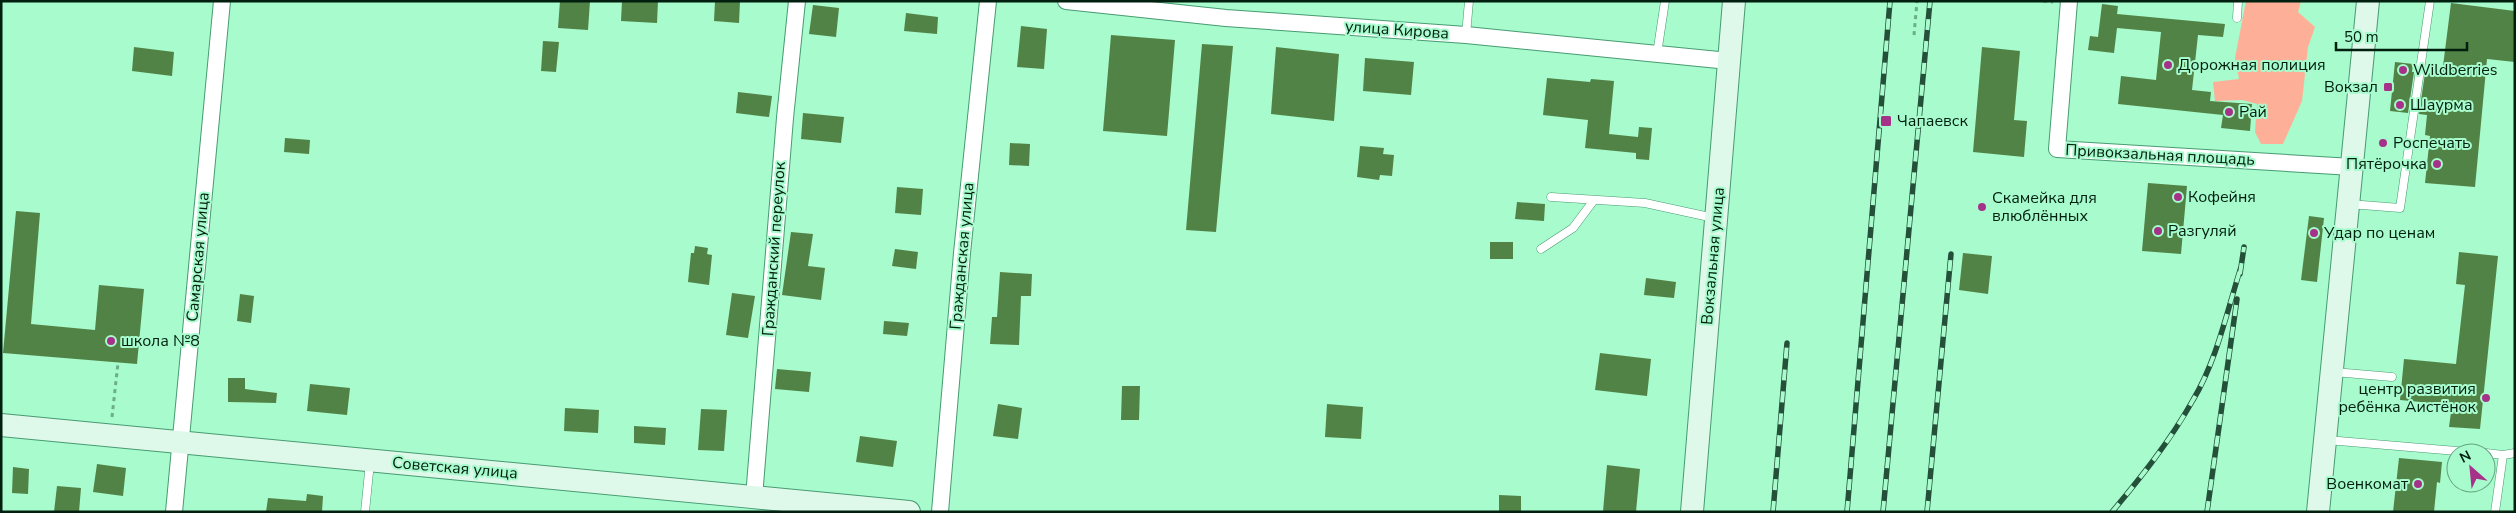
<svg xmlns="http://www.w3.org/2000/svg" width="2516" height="513" viewBox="0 0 2516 513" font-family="'Nunito Sans',sans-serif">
<rect width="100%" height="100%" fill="#a7fbcd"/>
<path fill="#fdb097" d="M2246,1h55l-3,11 17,15 -7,20 -6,54 -19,43h-22l-6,-12 2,-28 -15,-4 -27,1 -2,-19 26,-3 -4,-21z"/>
<path fill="#528346" d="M560,1h30l-2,29 -30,-2z
M622,1h36l-1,22 -36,-2z
M715,1h25l-1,22 -25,-2z
M2451,3l64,8v51l-28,-3 -12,128 -50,-4 5,-47 -5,-1 2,-20 -8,-1 6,-41 17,1z
M2102,4l16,2 -1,8 108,10 -2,13 -25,-2 -6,55 19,2 -1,9 42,3 -2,27 -29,-3 2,-13 -105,-11 3,-28 35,4 5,-48 -44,-4 -3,25 -26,-3 2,-14 8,1z
M813,5l26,3 -3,29 -27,-3z
M906,13l32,4 -1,17 -33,-3z
M1021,26l26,3 -3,40 -27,-2z
M1111,35l64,5 -8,96 -64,-5z
M543,41l16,1 -3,30 -15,-1z
M1202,44l31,2 -17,186 -30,-2z
M134,47l40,5 -2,24 -40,-5z
M1276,47l63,7 -5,67 -63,-7z
M1982,47l38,4 -6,69 13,1 -3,36 -51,-5z
M1365,58l49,4 -3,33 -48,-4z
M2395,62l18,2 -1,8h2l-6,41 -18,-2z
M1547,78l43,4 1,-3 23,2 -5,53 29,3 1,-10 13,1 -3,32 -13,-1v-6l-51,-5 3,-28 -45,-5z
M738,92l34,4 -3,21 -33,-4z
M803,113l41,4 -3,26 -40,-4z
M285,138l25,2 -1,14 -25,-2z
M1010,143l20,1 -1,22 -20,-1z
M1360,146l24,2 -1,6 11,1 -2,21 -12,-1 -1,5 -22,-3z
M2148,183l39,3 -6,68 -39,-3z
M897,187l26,2 -2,26 -26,-2z
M1517,202l28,2 -1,17 -29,-2z
M16,211l24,2 -9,111 64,6 4,-45 45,4 -7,75 -134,-11z
M2309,216l15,2 -7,64 -16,-2z
M791,232l22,2 -5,32 17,2 -4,32 -39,-5z
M1490,242h23v17h-23z
M695,246l13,2 -1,6 5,1 -3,30 -21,-3 3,-29h3z
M895,249l23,3 -2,17 -24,-3z
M2459,252l39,4 -18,173 -31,-2 3,-22 -52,-5 4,-41 52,5 9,-79 -9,-1z
M1963,253l29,3 -4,38 -29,-4z
M1000,272l32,2 -1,22h-10l-2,49 -29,-1 2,-27h5z
M1646,278l30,4 -2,16 -30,-3z
M732,293l23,3 -7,42 -22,-3z
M240,294l14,2 -3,27 -14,-2z
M884,321l25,2 -2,13 -24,-2z
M1600,353l51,6 -4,37 -52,-6z
M777,369l34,3 -2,20 -34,-3z
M228,378h17v11l32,4 -1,10 -48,-1z
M310,384l40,4 -3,27 -40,-4z
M1122,386h18l-1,34h-18z
M998,404l24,4 -4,31 -25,-3z
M1327,404l36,3 -2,32 -36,-2z
M565,408l34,2 -1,23 -34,-2z
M701,409l26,1 -3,41 -26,-1z
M634,426l32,2 -1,17 -31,-2z
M860,436l37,5 -4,26 -37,-5z
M2399,458l43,4 -2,21 -3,-1 -3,30h-41z
M97,464l29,4 -3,28 -30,-4z
M1607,465l33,4 -4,43h-33z
M13,467l16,2 -1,25 -16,-1z
M57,486l24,2 -2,24h-25z
M307,494l16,2 -1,16h-56l2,-14 38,3z
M1499,495l22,1v16h-22z"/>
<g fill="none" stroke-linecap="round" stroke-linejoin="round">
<g stroke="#479b71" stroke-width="9">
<path id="lane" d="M2237,18l1,-17
M1466,35l3,-34
M1657,54l8,-53
M1551,197l94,6 69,15
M2349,204l51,4 30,-207
M1541,249l32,-21 21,-28
M2334,372l58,5
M2327,440l153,13
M2486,453l17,2 -8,57
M2503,455l12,-2
M365,512l5,-50"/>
</g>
<g stroke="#479b71" stroke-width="18">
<path id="street" d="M1066,1l160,17 240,17 263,26
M2069,1l-12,148 295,18
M754,497l31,-379 12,-117
M174,512l48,-511
M940,512l22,-259 26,-252"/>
</g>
<g stroke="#479b71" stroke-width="24">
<path id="secondary" d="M1,425l908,87
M1692,512l42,-511
M2318,512l50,-511"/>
</g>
<path stroke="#6cad8a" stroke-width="3" stroke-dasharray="4 4" stroke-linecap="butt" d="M2043,1l10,1
M1914,35l3,-34
M112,417l6,-54"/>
<use href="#lane" stroke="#fff" stroke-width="8"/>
<use href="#street" stroke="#fff" stroke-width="16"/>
<use href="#secondary" stroke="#def8ea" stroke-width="22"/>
<g stroke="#244f39" stroke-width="5.5">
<path id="rail" d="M2240,274l4,-27
M1773,512l14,-169
M1847,512l43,-511
M1883,512l47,-511
M1927,512l24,-258
M2112,512c30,-36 58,-71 81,-112 24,-40 34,-89 48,-133
M2207,512l30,-213"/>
</g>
<use href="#rail" stroke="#a7fbcd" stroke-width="4" stroke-dasharray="11" stroke-linecap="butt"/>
</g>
<g fill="#a63189" stroke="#a7fbcd" stroke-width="2">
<circle cx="2168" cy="65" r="5"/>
<circle cx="2403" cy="70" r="5"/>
<rect x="2383" y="82" width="10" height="10" rx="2.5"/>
<circle cx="2400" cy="105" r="5"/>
<circle cx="2229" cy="112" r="5"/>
<rect x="1880" y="115" width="12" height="12" rx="2.5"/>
<circle cx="2383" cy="143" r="5"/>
<circle cx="2437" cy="164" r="5"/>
<circle cx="2178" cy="197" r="5"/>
<circle cx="1982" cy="207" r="5"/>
<circle cx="2158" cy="231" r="5"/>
<circle cx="2314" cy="233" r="5"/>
<circle cx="111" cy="341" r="5"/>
<circle cx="2486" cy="398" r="5"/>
<circle cx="2418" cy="484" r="5"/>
</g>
<g text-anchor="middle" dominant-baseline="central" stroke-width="4" stroke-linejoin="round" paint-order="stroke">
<g font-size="16" fill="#001f0f" stroke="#a7fbcd">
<text transform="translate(1397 30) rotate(4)">улица Кирова</text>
<text transform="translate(2160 155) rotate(3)">Привокзальная площадь</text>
<text transform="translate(774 249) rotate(-86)">Гражданский переулок</text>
<text transform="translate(962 256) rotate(-85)">Гражданская улица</text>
<text transform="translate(1713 256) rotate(-85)">Вокзальная улица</text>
<text transform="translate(198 257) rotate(-85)">Самарская улица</text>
<text transform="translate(455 468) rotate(5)">Советская улица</text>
</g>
<g font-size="16" fill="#001f0f" stroke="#a7fbcd" text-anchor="start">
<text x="2178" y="65">Дорожная полиция</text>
<text x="2413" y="70">Wildberries</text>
<text x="2378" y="87" text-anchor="end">Вокзал</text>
<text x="2410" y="105">Шаурма</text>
<text x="2239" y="112">Рай</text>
<text x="1897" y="121">Чапаевск</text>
<text x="2393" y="143">Роспечать</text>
<text x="2427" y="164" text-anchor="end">Пятёрочка</text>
<text x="2188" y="197">Кофейня</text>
<text x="1992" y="198">Скамейка для<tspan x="1992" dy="18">влюблённых</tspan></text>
<text x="2168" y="231">Разгуляй</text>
<text x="2324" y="233">Удар по ценам</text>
<text x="121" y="341">школа №8</text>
<text x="2476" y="389" text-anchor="end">центр развития<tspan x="2476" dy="18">ребёнка Аистёнок</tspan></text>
<text x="2408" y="484" text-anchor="end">Военкомат</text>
</g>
</g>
<rect width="2516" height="513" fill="none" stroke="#001f0f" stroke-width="5"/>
<g transform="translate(2471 468) rotate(333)"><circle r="24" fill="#a7fbcd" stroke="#64a381"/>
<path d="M0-4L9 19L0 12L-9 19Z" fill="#a63189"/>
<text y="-8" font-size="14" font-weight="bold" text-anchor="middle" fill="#001f0f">N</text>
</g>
<path d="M2336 42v8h131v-8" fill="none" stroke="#001f0f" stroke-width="2.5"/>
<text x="2344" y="42" font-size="15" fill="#001f0f" stroke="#a7fbcd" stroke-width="4" paint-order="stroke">50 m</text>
</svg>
